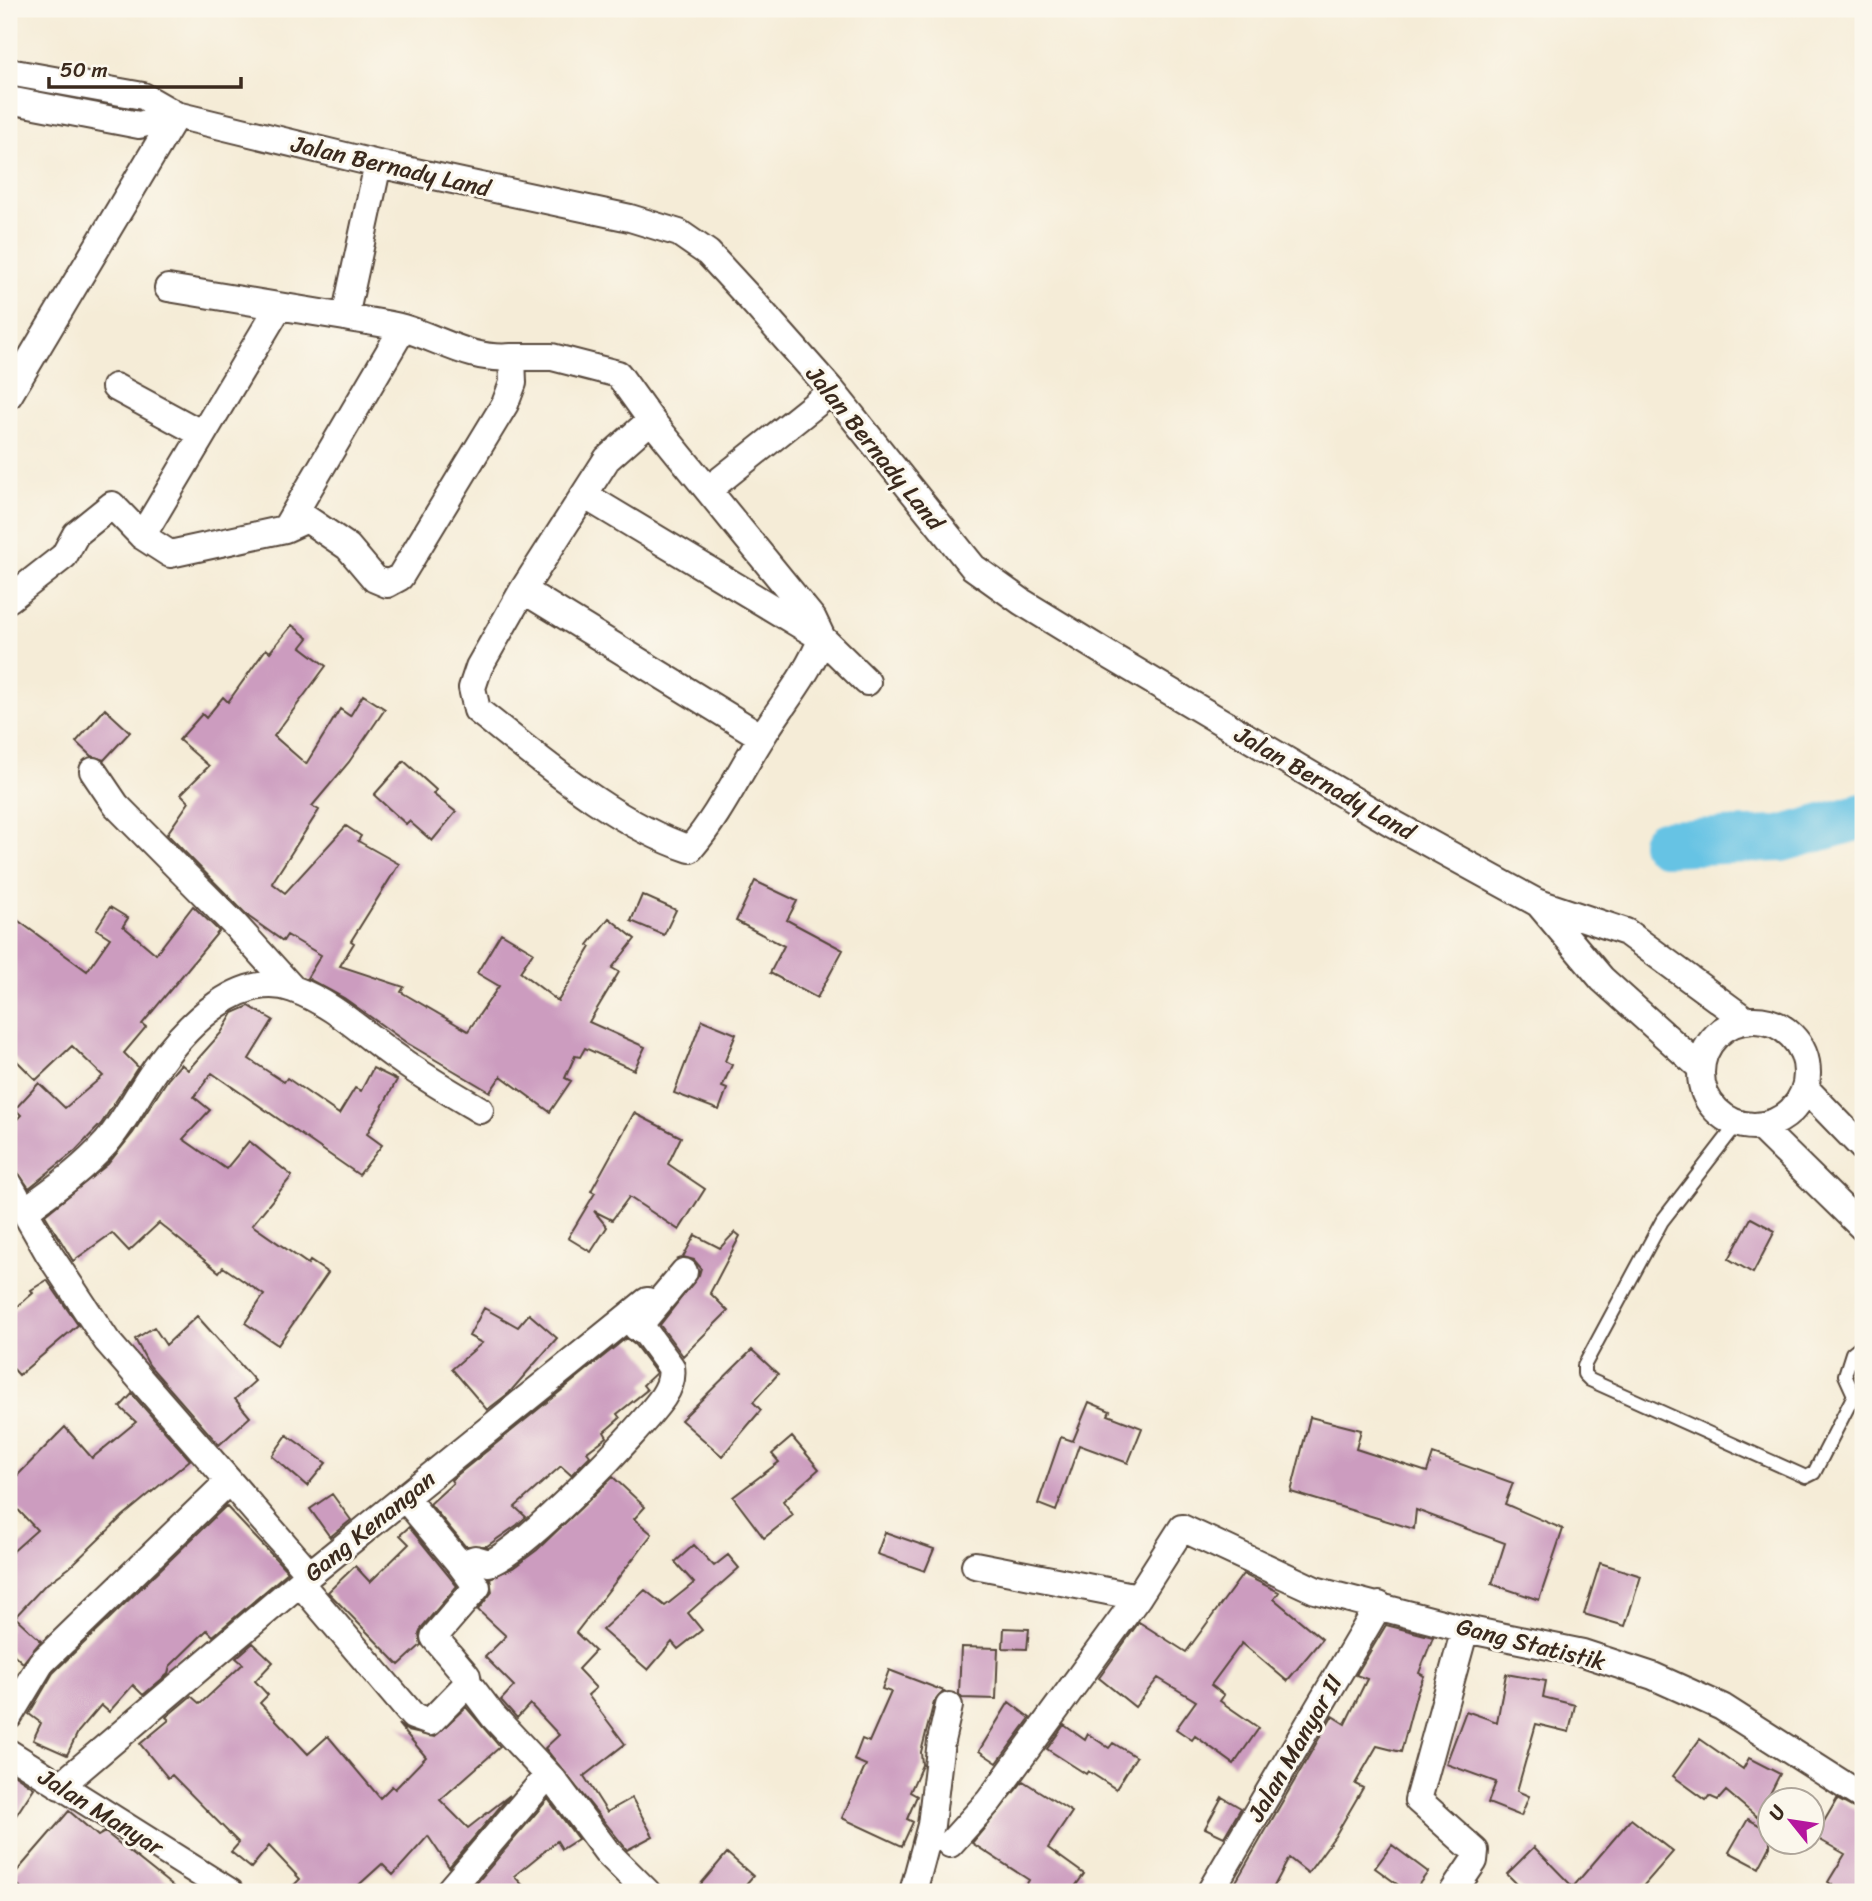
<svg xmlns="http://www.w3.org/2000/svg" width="1872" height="1901" viewBox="0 0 1872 1901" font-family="Sriracha,sans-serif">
<rect width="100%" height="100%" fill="#fbf7ec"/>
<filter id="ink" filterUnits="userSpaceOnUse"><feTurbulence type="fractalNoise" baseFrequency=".0143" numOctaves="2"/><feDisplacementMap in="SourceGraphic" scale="14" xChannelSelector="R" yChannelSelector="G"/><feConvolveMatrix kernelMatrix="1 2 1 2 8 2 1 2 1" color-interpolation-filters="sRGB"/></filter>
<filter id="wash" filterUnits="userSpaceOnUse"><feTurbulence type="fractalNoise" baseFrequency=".00686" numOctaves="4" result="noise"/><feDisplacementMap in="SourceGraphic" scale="28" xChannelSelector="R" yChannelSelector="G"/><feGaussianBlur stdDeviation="1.57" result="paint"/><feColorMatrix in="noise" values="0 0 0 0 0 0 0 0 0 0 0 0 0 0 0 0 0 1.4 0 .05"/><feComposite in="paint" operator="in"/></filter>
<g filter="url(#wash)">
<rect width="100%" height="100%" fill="#f5ecd7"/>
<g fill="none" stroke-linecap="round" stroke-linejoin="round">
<path stroke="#66c3e4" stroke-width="46" d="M1664,843l117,-4 82,-23"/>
</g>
<g id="blocks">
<path fill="#cc9cbf" d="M292,625l16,13 -7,9 25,19 -52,70 32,28 34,-55 10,7 13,-21 22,14 -36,53 -37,44 7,4 -47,73 13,10 61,-67 15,10 -3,5 41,23 -48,77 3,2 -14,23 64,21 -3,5 67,39 31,-45 -22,-13 24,-40 32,19 -13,20 38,29 33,-54 -3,-2 21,-27 26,21 -23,29 7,4 -30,50 56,25 -11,23 -49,-22 -5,9 -5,-1 -10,22 6,3 -21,31 -49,-36 -11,16 -83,-49 -63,-45 -37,-20 14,-23 -34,-20 -4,6 -34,-24 -82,-83 22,-32 -8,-8 28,-28 -30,-26 23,-26 4,4 17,-21 5,5 38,-53 4,3z
M105,709l25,23 -26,28 -13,-4 -15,-14z
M404,761l32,29 -3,4 23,18 -24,29 -23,-20 -3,3 -32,-29z
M755,881l42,20 -10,19 56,30 -26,48 -47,-25 14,-27 -48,-25z
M642,895l34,15 -12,25 -33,-14z
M193,906l26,25 -77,93 4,3 -22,26 14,14 -37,57 -25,26 -47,38 -20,-28v-32l12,-13 -6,-6 24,-26 26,25 38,-32 -31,-30 -36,34 -27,-27v-139l78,57 23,-33 -14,-9 14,-22 18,11 -5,8 33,28z
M249,1006l24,14 -24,39 35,23 3,-4 52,36 16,-26 6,3 12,-23 24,12 -30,54 15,11 -23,30 -147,-102 -18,24 16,13 -27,29 43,30 23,-28 43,35 -40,49 56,39 2,-3 18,12 -50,72 -33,-22 19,-28 -41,-28 -4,5 -60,-49 -30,28 -17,-18 -39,28 -28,-46 63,-51 25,-31 35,-54 13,-15 7,6 33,-37 12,-20z
M702,1020l34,14 -11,27 7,4 -10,22 5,2 -8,21 -45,-17z
M634,1113l47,24 -13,27 37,25 -26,41 -50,-33 -17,23 -18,-9 13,16 -16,25 -23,-14 27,-45 -4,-2z
M1751,1218l24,13 -22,42 -24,-14z
M735,1232l5,4 -30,57 18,18 -45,45 -23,-31 39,-50 2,-7 -7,-8 -11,-3 12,-22 25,13z
M47,1280l31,45 -59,50 -10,-11v-50l24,-21 -2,-3z
M484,1308l34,19 11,-13 28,24 -48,55 -22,17 -35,-41 30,-26 -13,-7z
M197,1316l58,65 -20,18 15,18 -31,28 -70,-80 -14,-26 19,-12 12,18z
M626,1338l9,7 21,28 -13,12 4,5 -30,24 3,4 -16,14 3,5 -20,15 3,4 -19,19 -10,-9 -46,41 11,10 -9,8 -30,21h-22l-35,-42 23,-21 -2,-3z
M752,1350l26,24 -25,28 8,8 -39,46 -41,-36z
M132,1394l58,66 -67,56 -54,52 -25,18 -29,31 26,24 -18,22 -14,-13v-95l28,-25 -28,-30v-16l56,-57 27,31 44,-36 -16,-15z
M1089,1402l21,9 -2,4 34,13 -14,35 -49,-18 -23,66 -18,-7 23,-67 12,4z
M1310,1417l51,13 -5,19 71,23 6,-18 80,29 -8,21 58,25 -24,71 -47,-16 13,-41 -89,-33 -2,19 -123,-37z
M287,1435l39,28 -19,23 -35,-30z
M792,1437l27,32 -36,32 10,14 -29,23 -31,-41 46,-35 -7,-8z
M613,1477l32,30 -11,12 18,15 -76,99 19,18 -17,18 18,19 -8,7 37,49 -41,32 23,36 25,-14 21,38 -26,14 -82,-102 14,-13 -29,-31 -13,14 -16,-18 13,-14 -29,-29 21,-21 -28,-26 14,-18 -2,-14 23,-10 24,-18z
M332,1494l19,26 -21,17 -20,-28z
M226,1506l62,66 -75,64 -6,-6 -37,36 -2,8 -25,21 -10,-10 -24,27 -8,-7 -23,27 -11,23 -34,-15 8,-17 -12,-9 24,-41z
M409,1527l48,59 -35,41 -3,7 2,11 -22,20 -71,-73 27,-26 15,16 39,-38 -9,-9z
M885,1532l49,17 -9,22 -48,-17z
M694,1545l20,21 14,-11 11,13 -51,45 14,17 -24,19 -6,-7 -24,28 -46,-40 43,-40 20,16 29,-23 -19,-21z
M1600,1563l41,13 -16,50 -41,-12z
M1243,1574l36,18 -5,7 48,40 -35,42 -45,-38 -31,42 13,10 -4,6 39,27 -25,36 -39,-28 -3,4 -16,-11 20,-28 -38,-23 -23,29 -36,-29 40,-56 47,30z
M1386,1625l47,12 -14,36 5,3 -7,16 -16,60 -24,-6 -22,38 8,4 -28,48 -27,37 -19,-15 -18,34h-23l-14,-7 98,-169 13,8 22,-45 -11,-4z
M1004,1628l25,1 -2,20 -24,-1z
M253,1643l20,19 -18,19 13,14 -8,8 48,51 20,-18 52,62 12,-12 3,3 31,-32 -28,-33 10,7 26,6 32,-30 34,40 -60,53 28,28 42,-33 -61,72 -21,-31 -35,39 -11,-11 -31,28h-64l13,-13 -31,-33 -18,22 -20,-16 8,-9 -67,-68 -4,3 -28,-34 29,-24 -3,-3 25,-21 9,8 43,-40 -7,-6z
M961,1647l37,1 -2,51 -34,-1 -3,-4z
M889,1670l55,21 -10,11 -13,50 1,13 -12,27 7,4 -10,23 6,3 -11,24 -60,-28 24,-53 -12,-5 8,-21 7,3 22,-50 -9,-3z
M1506,1674l40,7 -3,16 32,8 -6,27 -33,-8 -19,67 12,5 -8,20 -33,-13 8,-21 -50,-18 20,-53 31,11z
M1009,1702l21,16 -33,45 -18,-12z
M1064,1725l21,15 3,-6 21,14 4,-5 23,14 -20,32 -28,-18 -2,3 -39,-25z
M1700,1739l43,30 6,-11 31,16 -22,44 -32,-27 -8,9 -9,-4 -3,4 -33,-24z
M9,1771l25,17 -25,38z
M1023,1781l49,31 -24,36 36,26 -13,18h-49l7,-12 -57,-37z
M1222,1797l19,11 -17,29 -19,-9z
M548,1799l30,40 -16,10 -5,-8 -43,35 15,16h-60z
M1837,1799l26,14v79h-20l-15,-10 17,-28 -30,-17z
M69,1811l29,25 7,-4 75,60h-155l-14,-14z
M1631,1819l42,33 -35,40h-113l-18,-18 27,-27 39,40z
M1748,1819l22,12v16l-11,21 -30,-16z
M1392,1845l36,27 -15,20h-5l-33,-24z
M727,1853l26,23 -14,16h-45z"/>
</g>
</g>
<g filter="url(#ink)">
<use href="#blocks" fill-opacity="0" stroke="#57473a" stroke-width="2"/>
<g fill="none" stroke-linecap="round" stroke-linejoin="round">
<g stroke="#57473a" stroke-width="16">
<path id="lane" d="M1737,1124l-75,97 -78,145v8l6,6 216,97 8,-4 40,-78
M1863,1344l-11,9 -7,22 9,20 9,7"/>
</g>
<g stroke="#57473a" stroke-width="30">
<path id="street" d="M9,72l134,24 33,19 202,49 252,54 49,15 29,20 47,51 77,87 141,176 49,35 80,49 290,172 144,79 90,30 121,89
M9,100l130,25 37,-10
M168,288l177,29 33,-153
M512,357h40l66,17 33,46
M115,387l87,47
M9,395l167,-280
M651,420l162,199 9,19c-14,36 -39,65 -59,97 -25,39 -43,79 -73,114 -76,-25 -150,-90 -213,-139l-5,-22 7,-21 44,-77 84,-131z
M708,490l124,-99
M584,495l238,143 45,44
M285,529l118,-201
M142,536l136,-228
M523,590l239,147
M9,599l55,-43 12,-22 36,-29 30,31 28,18 115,-25 22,-10 41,28 27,32 12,5 13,-7 105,-173 8,-21 -1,-26c-41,4 -71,-18 -109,-29 -18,-5 -39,-7 -58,-11
M93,771l23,34 119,120 57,63
M1538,903l64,76 99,89
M1701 1073a53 53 0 1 1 106 0a53 53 0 1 1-106 0Z
M1805,1088l58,60
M1760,1127l103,101
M9,1184l40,70 58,87 203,233
M24,1211c29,-21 58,-41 82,-68 21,-25 34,-54 53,-79 29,-40 82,-94 134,-75 42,15 71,46 106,70 26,19 54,35 81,51
M405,1498l55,66
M975,1565l163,32
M300,1583l113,133 17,6 38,-39
M9,1716l32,-53 188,-182
M9,1753l221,139
M60,1786l250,-212 337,-273
M950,1844l39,-43 149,-204 44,-69 133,62 150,39 118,24 70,23 69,31 141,90
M448,1892l100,-117
M647,1892l-40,-40 -53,-71 -61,-65 -25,-33 -1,-7 -33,-39 43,-50 -17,-23 15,-5 14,4c34,-11 151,-133 174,-166 6,-9 10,-19 8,-30l-25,-34 -9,-5 47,-56
M913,1892l18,-67 10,-84 8,-35
M1210,1892l169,-287
M1453,1892l21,-31 1,-10 -57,-51 47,-171"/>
</g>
<use href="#lane" stroke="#fff" stroke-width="12"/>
<use href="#street" stroke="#fff" stroke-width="26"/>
</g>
</g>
<g text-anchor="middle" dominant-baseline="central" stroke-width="6" stroke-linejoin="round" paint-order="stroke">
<g font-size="24" fill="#3b2a1e" stroke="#fbf7ec">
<text transform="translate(391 166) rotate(13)">Jalan Bernady Land</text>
<text transform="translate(875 448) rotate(51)">Jalan Bernady Land</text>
<text transform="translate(1325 783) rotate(30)">Jalan Bernady Land</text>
<text transform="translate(370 1526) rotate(-39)">Gang Kenangan</text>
<text transform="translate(1531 1644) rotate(14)">Gang Statistik</text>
<text transform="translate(1295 1748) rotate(-60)">Jalan Manyar II</text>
<text transform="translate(101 1812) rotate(32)">Jalan Manyar</text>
</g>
</g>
<rect width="1872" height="1901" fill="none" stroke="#fbf7ec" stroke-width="35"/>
<g transform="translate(1791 1821) rotate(300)"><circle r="33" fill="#fbf7ec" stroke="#aea59a" stroke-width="2"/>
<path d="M0-5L12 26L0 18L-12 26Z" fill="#b5179e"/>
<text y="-10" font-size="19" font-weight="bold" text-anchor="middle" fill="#3b2a1e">U</text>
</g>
<path d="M49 77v10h192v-10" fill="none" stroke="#3b2a1e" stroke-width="3.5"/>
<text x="60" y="77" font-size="21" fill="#3b2a1e" stroke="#fbf7ec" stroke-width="5" paint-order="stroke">50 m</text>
</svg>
